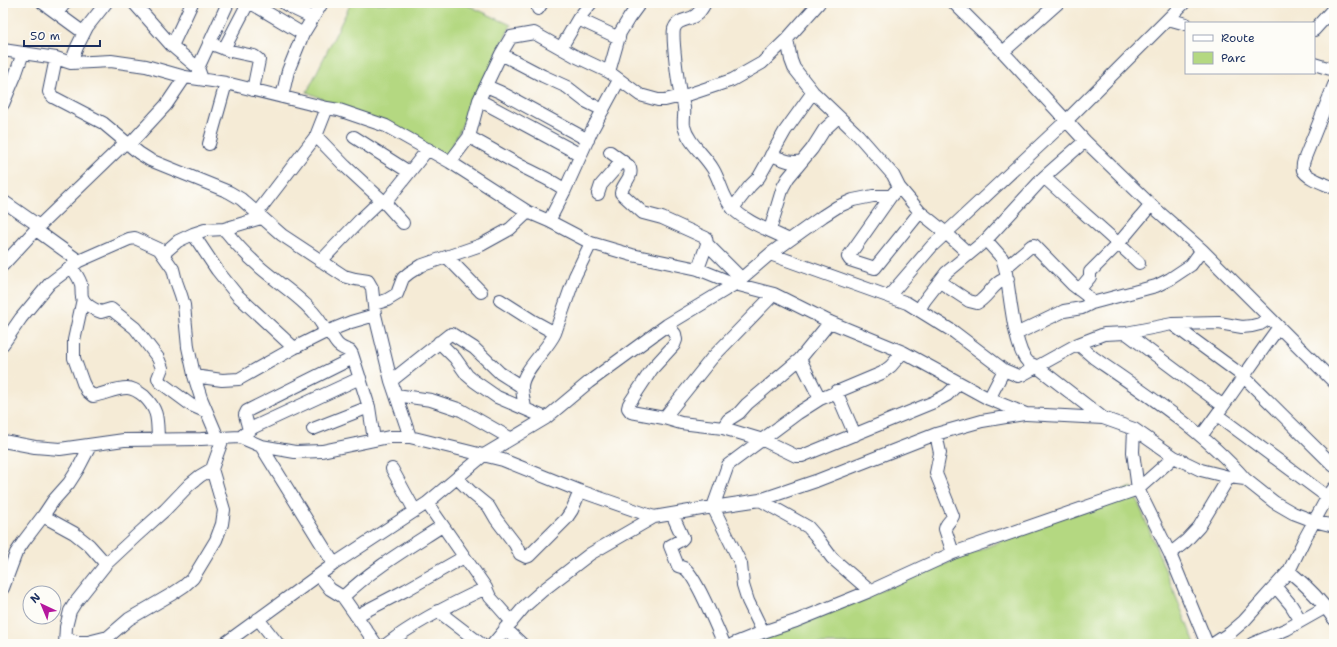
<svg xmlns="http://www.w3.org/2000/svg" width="1337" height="647" viewBox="0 0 1337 647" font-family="'Shantell Sans',sans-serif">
<rect width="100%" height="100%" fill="#fdfcf7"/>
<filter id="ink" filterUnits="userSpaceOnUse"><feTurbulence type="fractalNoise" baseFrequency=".025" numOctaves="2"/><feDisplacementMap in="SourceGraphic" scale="8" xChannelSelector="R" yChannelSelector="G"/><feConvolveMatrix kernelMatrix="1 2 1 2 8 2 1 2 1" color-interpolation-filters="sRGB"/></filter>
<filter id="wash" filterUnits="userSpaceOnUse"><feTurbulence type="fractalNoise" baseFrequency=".012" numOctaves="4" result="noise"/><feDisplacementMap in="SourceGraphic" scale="16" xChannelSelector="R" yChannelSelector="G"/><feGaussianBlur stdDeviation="0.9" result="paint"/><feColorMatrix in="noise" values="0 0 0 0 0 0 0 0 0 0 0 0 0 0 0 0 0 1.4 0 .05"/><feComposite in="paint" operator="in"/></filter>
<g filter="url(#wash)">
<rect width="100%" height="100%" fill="#f5ebd6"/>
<path fill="#b4d881" stroke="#688470" d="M351,3h112l48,22 -64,131 -140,-64z
M1132,487l63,157h-443z"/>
</g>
<g filter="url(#ink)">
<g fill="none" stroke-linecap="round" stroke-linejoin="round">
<g stroke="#3c4b70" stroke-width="14">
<path id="street" d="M43,3l41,30
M134,3l38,43 26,22 4,11
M251,3l52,31
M284,3l8,5 21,10
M705,3c-2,4 -5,9 -9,12 -7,6 -18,3 -22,14 -2,9 4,57 7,67 1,4 3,7 3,12 1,5 -1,12 0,18 4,17 20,28 29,43 8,13 9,28 20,40 16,15 37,21 56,31
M954,3l49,49 82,89 66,64 51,45 132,132
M538,9l4,-6
M57,13l8,-10
M578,19l41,19
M1168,19l18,5
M1314,30l20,-22
M787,39l4,21 3,8 19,24 45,43 35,40 6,12
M209,43l21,8 24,5 5,4 -6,30
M172,46l20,-43
M561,48l17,-29 13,-16
M224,49l24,-46
M3,50l53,8 15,5 40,-2 35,5 39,11 41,6 101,25 -11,28 -59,77
M1003,52l55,-49
M501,54l42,22 24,11 18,14 18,9
M56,58l-7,34 4,5 50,26 36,30 11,7 79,32 12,7 41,36 62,41 11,3 13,2 4,7 3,27 16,66 19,56
M71,63l6,-16 10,-20 19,-24
M1314,64l20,6
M198,68l30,-65
M609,72l11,-39 9,-15 11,-15
M1334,85l-30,75c-1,3 -2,6 -1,10 3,8 23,14 31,18
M486,86l14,6 88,48
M282,97l6,-26 15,-37 19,-31
M479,100l102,55
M3,104l12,-28 8,-23
M327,108l12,2 47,16 64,36 78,50 21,9 42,22 41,12 66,14 37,15 39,10 56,28 73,30 86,47 37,15 77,4 31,11 40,28 27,13 28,7 16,2 29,23 19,11 21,8 20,5
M316,136l29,30 40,37 18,20
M354,137l55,35
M469,137c18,9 35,20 52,29 15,8 31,14 44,24
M209,144l17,-61
M129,145l37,-40 19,-28
M610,152l19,14c6,10 -7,18 -8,27l22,20 19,5 44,20 1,6 -9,25
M771,155c11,4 19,9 31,6
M450,162l19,-25 10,-37 22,-46 10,-17 23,-4 41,23 34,16 31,23 18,5h7l25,-6 42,-14 30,-17 25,-24 32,-36
M1044,177c31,29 64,56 95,86
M598,194l3,-9 21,-24
M891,196l-43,61 2,3 25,8 45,-56
M3,201l36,25
M385,203l43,-54
M733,208l17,-22 9,-9 26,-46 28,-39
M549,221l16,-31 27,-60 27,-50
M224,229c11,14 24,28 38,40 21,18 53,37 64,63
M36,230l43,31
M770,230l13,-43 5,-9 24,-29 12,-19 14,-13
M193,234l24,36 20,25 57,53
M986,240l16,18 3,10c5,21 8,80 23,94 2,2 6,3 8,4l67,52
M707,244l34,34
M163,254l15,-13 15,-7 12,-4 19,-1 37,-11
M770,254l137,49 47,29 50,38 14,6 4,-1 56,-31 26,-10 22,-1 46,-9 47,-1 23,4 10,-1 8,-2 10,-6
M448,258l33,34
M321,261l40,-42 20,-19
M3,265l36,-39 87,-84
M71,267c4,5 8,11 10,17 1,4 0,9 1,13 2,7 12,13 19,15l10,-3 24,19 23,30 4,10 -4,10 2,4 31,23 16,7
M1005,268l26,-22 3,-1 39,40 13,10 6,8
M940,282l29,19 8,2c11,-5 18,-24 31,-24
M1079,290l11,-13v-5l29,-29 32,-38
M774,294l-62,64 -48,60 17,5 42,5 40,12 33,16h6l132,-54 13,-7 12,-12
M889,296l43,-50 135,-126 117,-117
M83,299l-9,41v18l9,25 4,8 6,5c12,-2 22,-8 34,-8 6,0 12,4 17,8 15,15 13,23 14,43
M500,300l33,21 22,12
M374,304l13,-4 10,-6 6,-16 6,-5 11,-7 61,-21 29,-16 18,-17
M919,310l6,-10 21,-27 40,-33 58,-63 41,-36
M1172,324l71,52 91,90
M329,331c7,12 8,16 21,20l2,3 17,53 5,33
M1126,333l96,72
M1016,334l48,-23 18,-3 10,-5 64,-17 14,-7 21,-14 11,-15
M439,342l16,16 12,17 7,6 23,16 49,21
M3,344l18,-26 29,-35 29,-22 50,-22 6,-1 24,11 14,20 3,12 5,14 3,10 4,42 7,32 6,19 17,40
M1078,344l16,14c51,35 110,74 151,121
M800,359l20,40
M194,376l28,4 17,-1 55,-31 32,-16 25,-10 24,-7
M391,381l58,-46 3,-1 22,14 26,25 22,14
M836,391l19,44
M396,395l35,5 30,10 49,28
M989,399l15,-29
M525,408c-1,-7 -3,-15 -3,-22 1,-16 26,-37 33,-53l20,-57 16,-33
M1217,415l116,86
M664,418l-33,-6 -3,-4 1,-4 23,-35 22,-24 2,-5 -1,-6 -8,-9
M723,428l5,-8 11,-7 8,-9 53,-45 30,-37
M313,429l56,-22
M1134,429l-1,23 5,37 32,65 37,90
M249,430l-4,-15 2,-4 106,-53
M936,434l4,19 -4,20 1,3 16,40c-2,5 -7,7 -8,13l8,24
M243,435l11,-8 106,-49
M1201,436c27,-35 51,-73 78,-109
M3,441l32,6 25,2 64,-9 77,-1 39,-2 21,9 34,6 27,-1 67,-14h21l93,23 77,31 74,26 59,-10 47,-7 56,-19 120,-47 46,-13 42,-7
M261,446l73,118
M392,469l23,42
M457,478l16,16 16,13 7,12 19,25 5,10 6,3 3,-1 37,-37 6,-9 8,-19
M760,500l48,27 7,8 17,23 38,33
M427,503l59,85 4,9 22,25
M672,514l11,24 -2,2 -11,6 8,20c2,1 4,1 6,2 11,6 34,62 40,76
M43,516l31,17 15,12 17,19
M1170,554l16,-13 13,-14 30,-50
M1289,571c18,15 33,30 45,48
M319,575l11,14 13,8 33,47
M1275,586l16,19 10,16
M3,588l13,-35 8,-12 19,-25 10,-15 16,-18 9,-14 12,-23
M343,597c29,-28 65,-49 99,-71
M438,611l43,33
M356,616l50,-26 58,-33
M258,619l20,25
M505,628l17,16
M763,632l-15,-31 -5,-16 -2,-21 -28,-57 15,-42 70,-52 22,-14 62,-26 9,-7 12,-14
M66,638l11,4h11l20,-5 21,-18 43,-25 12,-8 9,-8 23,-38 6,-16 2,-14 -12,-41 11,-31
M65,644l1,-17 4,-16 5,-8 31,-39 30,-28 29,-26 24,-25 11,-9 12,-7
M224,644l110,-80 93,-61 57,-48 62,-37 43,-36 78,-57 68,-41 35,-30 53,-38 14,-9 16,-7 20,-4h18l8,-9 21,25 26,21 23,21
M387,644c30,-23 64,-40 99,-56
M493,644l32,-38 17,-15 48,-37 64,-37
M733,644l30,-12 33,-11 74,-30 83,-38 185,-64 36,-32
M1213,644l17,-11 14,-12 45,-50 16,-33 23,-42 6,-8
M1252,644l35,-15 39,-22"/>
</g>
<use href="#street" stroke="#fff" stroke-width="12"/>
</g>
</g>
<rect width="1337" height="647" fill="none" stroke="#fdfcf7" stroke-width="16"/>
<rect x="1185" y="22" width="130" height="52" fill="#fdfcf7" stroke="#a3aaba"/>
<rect x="1193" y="35" width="20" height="6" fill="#ffffff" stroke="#a3aaba"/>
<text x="1221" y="42" font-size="12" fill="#1b2f5e">Route</text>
<rect x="1193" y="52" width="20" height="12" fill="#b4d881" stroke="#a3aaba"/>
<text x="1221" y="62" font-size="12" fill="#1b2f5e">Parc</text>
<g transform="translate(42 605) rotate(316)"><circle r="19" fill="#fdfcf7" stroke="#a3aaba"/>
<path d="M0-3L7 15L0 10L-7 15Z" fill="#b5179e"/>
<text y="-6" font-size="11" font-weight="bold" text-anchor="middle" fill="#1b2f5e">N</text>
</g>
<path d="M24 40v6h76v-6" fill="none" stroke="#1b2f5e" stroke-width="2"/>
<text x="30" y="40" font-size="12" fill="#1b2f5e" stroke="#fdfcf7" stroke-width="3" paint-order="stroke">50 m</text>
</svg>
